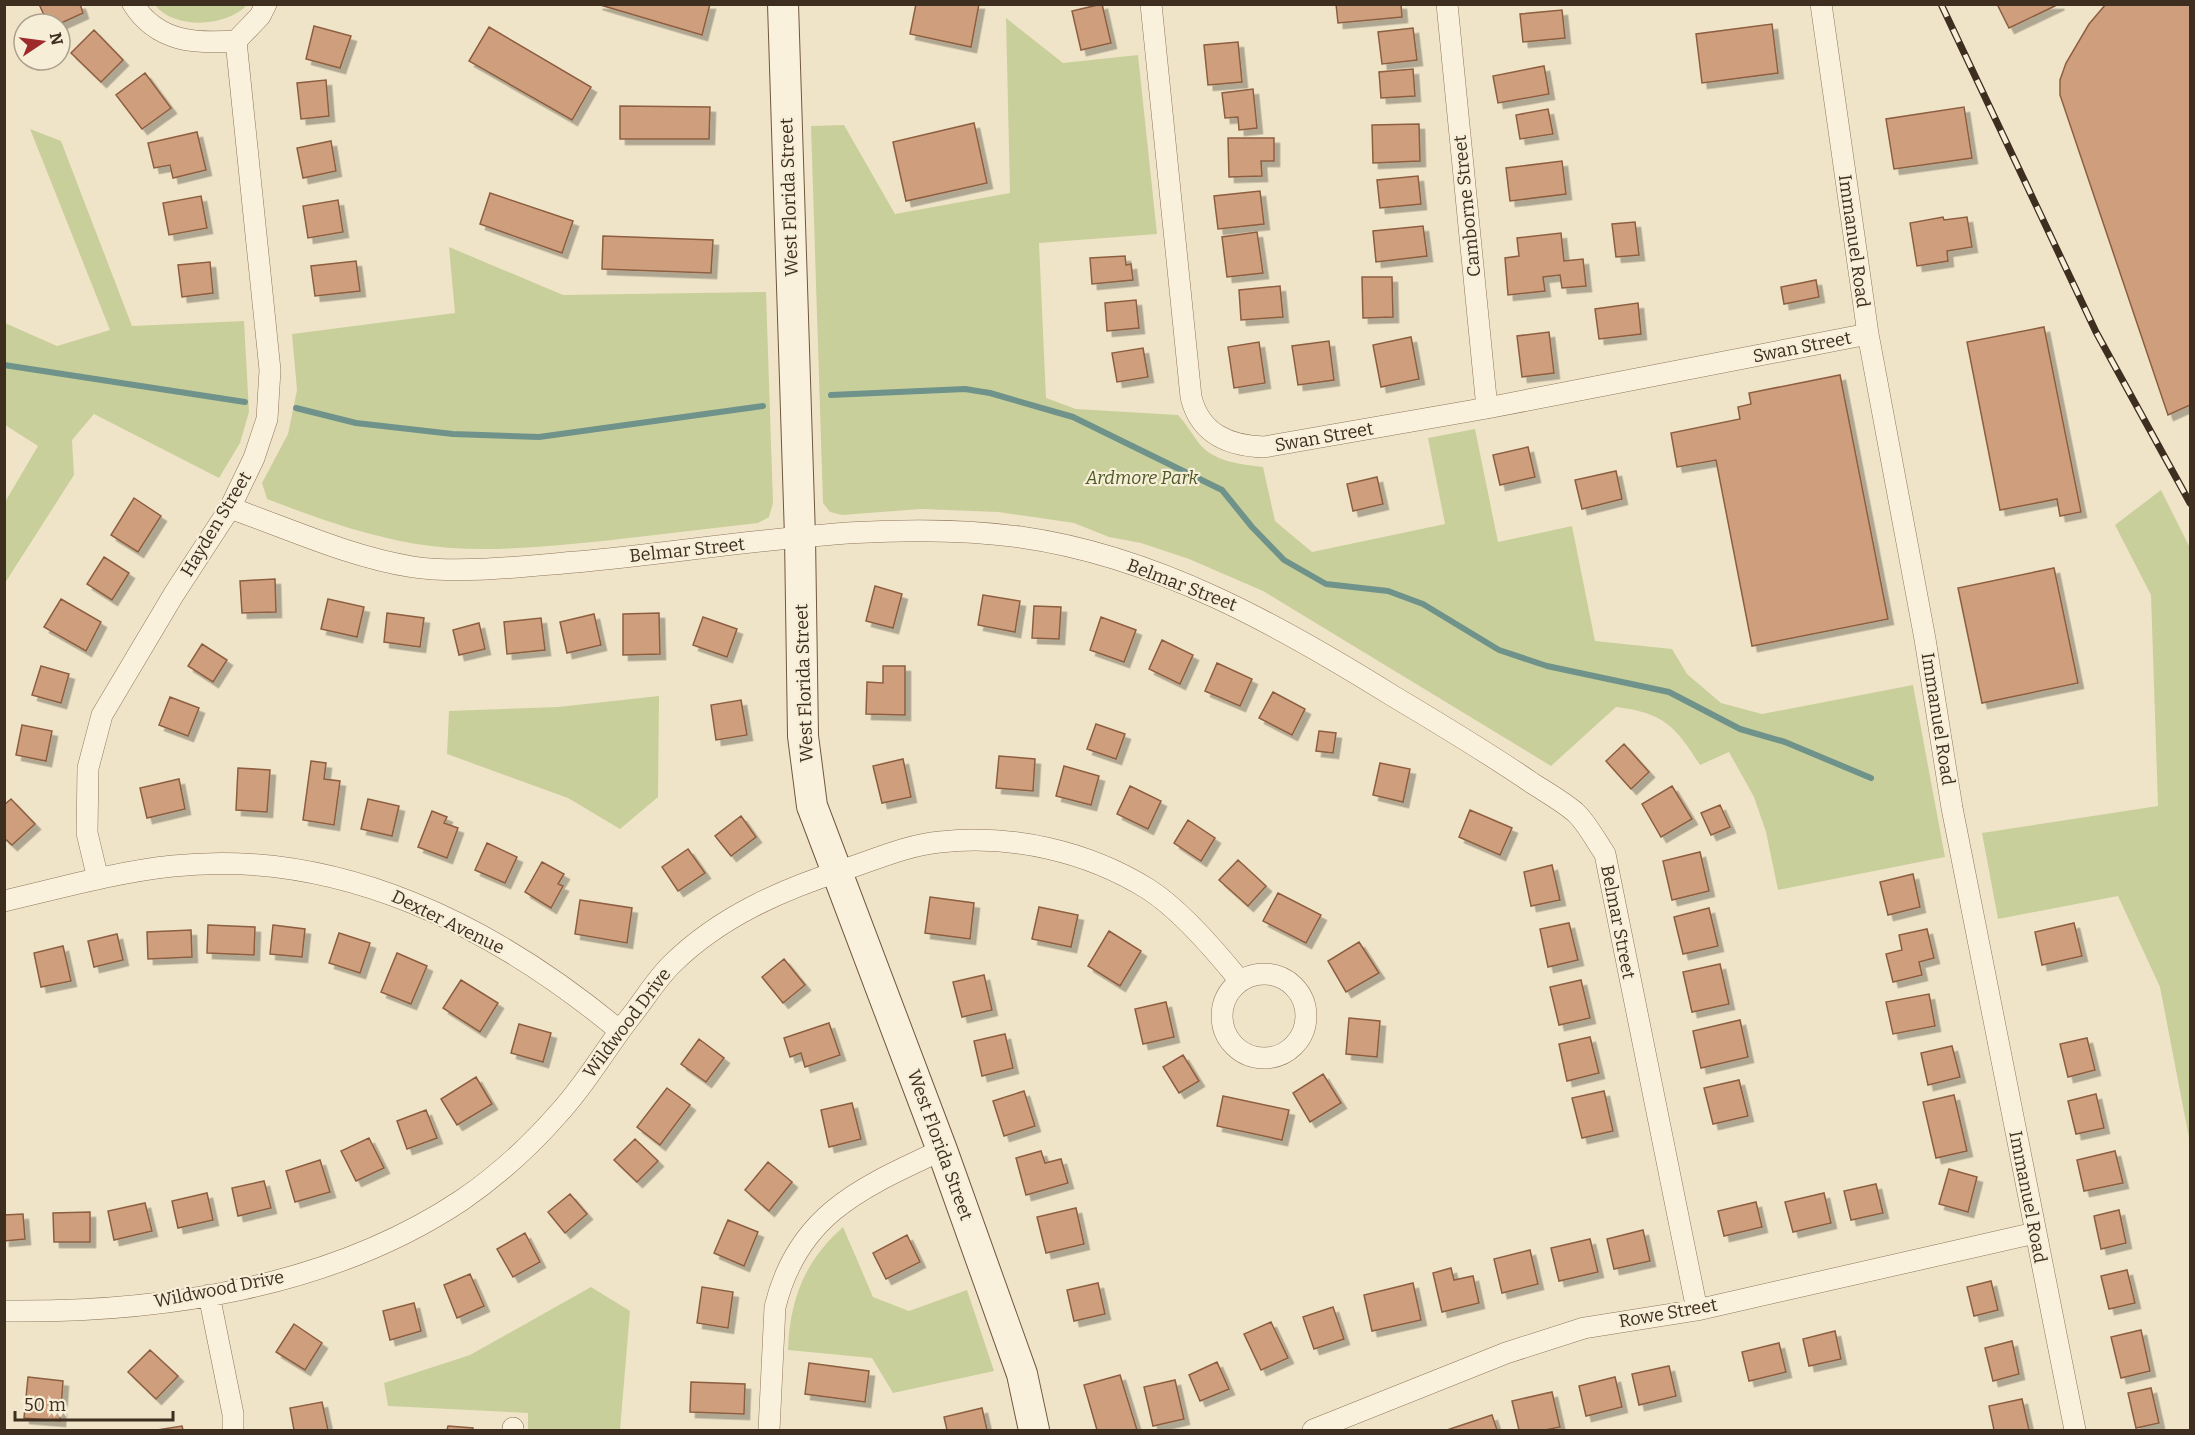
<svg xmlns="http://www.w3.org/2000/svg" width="2195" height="1435" viewBox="0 0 2195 1435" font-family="Bitter,serif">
<defs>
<filter id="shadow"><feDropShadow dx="5.5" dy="5.5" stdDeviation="0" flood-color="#0004"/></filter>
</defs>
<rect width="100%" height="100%" fill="#f0e4c8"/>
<path fill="#c9cf9b" d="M155,5h92c-20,22 -73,25 -92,0z
M1006,18l57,45 75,-8 19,179 -118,9 7,155 30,11 102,6c8,9 13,17 20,27 15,20 42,22 65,25l12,54 37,31 133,-28 -17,-86 47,-9 23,113 74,-16 23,115 77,8 15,25 34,29 41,11 151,-29 32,172 -167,33 -12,-58 -12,-35 -25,-45 -29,13c-25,-39 -36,-52 -84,-58l-65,59 -288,-175 -74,-32 -48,-16 -32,-6 -35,-14 -76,-11 -77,-3 -79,6 -12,-3 -7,-9 -12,-377 33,-1 51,89 115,-21z
M30,129l31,12 71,185 112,-5 5,91 -9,31 -21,35 -125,-64 -22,26 2,35 -69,108v-81l33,-56 -33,-21v-102l52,23 53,-16z
M449,247l114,48 203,-3 7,211 -4,14 -11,6c-52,6 -103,12 -155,18 -62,6 -125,13 -187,3 -52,-9 -100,-26 -149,-45l-5,-16 26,-49 9,-44 -5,-56 163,-21z
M2161,490l29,58v595l-30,-156 -42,-91 -120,23 -16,-86 176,-27 -7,-211 -36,-70z
M659,696l-1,101 -38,32 -52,-31 -121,-44 2,-43 109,-4z
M843,1227l30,70 36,14 58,-21 27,81 -101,22 -21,-35 -84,-8c2,-51 16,-88 55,-123z
M591,1287l39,24 -10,119h-92v-17l-140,-7 -4,-23 86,-28z"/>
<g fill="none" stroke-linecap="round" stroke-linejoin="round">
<path stroke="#6f938a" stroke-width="6" d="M4,365l241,37
M831,395l134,-6 25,4 83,24 149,73 30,37 32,33 42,24 62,7 35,13 76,46 48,16 122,26 71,37 45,13 86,36
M296,408l60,15 97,11 86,3 224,-31"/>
</g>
<path fill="#cf9f7d" stroke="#8d5f41" stroke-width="1.5" filter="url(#shadow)" d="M39,4h41l3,9 -24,11h-11z
M597,4h113l-8,31z
M916,4h63l-8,43 -61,-13z
M1102,4l9,39 -30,7 -9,-39z
M1336,4h65l1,13 -64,6z
M1997,4h62l-50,24z
M2106,4h84v401l-22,10 -108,-320v-15l6,-17 23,-39z
M1562,10l3,28 -42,4 -3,-28z
M1772,24l6,49 -76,10 -6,-49z
M314,26l37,10 -11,32 -34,-9z
M489,27l102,60 -19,33 -103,-59z
M1413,28l4,32 -35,4 -4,-32z
M94,30l29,30 -22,22 -30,-29z
M1238,42l4,40 -34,3 -4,-40z
M1544,66l5,28 -51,9 -5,-27z
M1413,69l2,27 -34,2 -2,-26z
M145,73l26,35 -29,21 -26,-34z
M326,80l3,36 -28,3 -4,-36z
M1253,89l4,39 -18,2 -1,-13 -13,1 -3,-25z
M620,106l90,1 -1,32h-89z
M1964,107l8,51 -78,11 -8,-50z
M1548,109l5,25 -33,5 -4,-24z
M974,123l13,60 -81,18 -13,-59z
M1419,124l1,37 -47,2 -1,-38z
M197,132l9,38 -33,8 -3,-13 -16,3 -6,-25z
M1228,138h46v23h-13l1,15 -33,1z
M331,141l5,30 -33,7 -6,-30z
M1562,161l4,33 -56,7 -4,-33z
M1418,176l3,28 -41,4 -3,-28z
M1260,191l4,33 -46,5 -4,-33z
M490,193l83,28 -11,32 -82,-29z
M201,196l6,32 -38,7 -6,-32z
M338,200l5,32 -35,6 -5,-32z
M1943,217l1,3 23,-3 5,30 -25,4 1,10 -31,5 -7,-43z
M1635,222l4,33 -23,2 -4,-33z
M1423,226l4,30 -51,6 -3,-31z
M1257,232l6,41 -36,4 -5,-40z
M1561,233l3,28 19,-2 3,27 -24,2 -2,-13 -17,2 2,14 -37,4 -3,-37 14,-2 -2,-18z
M603,236l110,4 -2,33 -109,-4z
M1125,256l1,9 5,-1 2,16 -41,4 -2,-26z
M356,261l4,30 -45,5 -4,-30z
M210,262l3,31 -31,4 -4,-32z
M1362,277h30l1,40 -30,1z
M1816,280l3,17 -35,7 -3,-17z
M1280,286l3,31 -42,3 -2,-30z
M1136,300l3,28 -32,3 -2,-28z
M1638,303l3,31 -42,5 -4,-30z
M2044,327l37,185 -21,4 -3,-17 -57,11 -33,-168z
M1549,332l5,41 -32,4 -5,-41z
M1411,337l8,42 -38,8 -8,-42z
M1329,341l5,39 -36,5 -6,-39z
M1259,342l6,41 -31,5 -6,-41z
M1143,348l5,29 -31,5 -5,-29z
M1840,375l48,244 -136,27 -36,-186 -39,7 -6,-34 69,-14 -2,-12 13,-3 -2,-11z
M1528,447l7,30 -35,8 -7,-30z
M1616,471l6,28 -40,10 -7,-29z
M1377,477l6,27 -30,7 -6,-27z
M134,498l27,18 -23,36 -27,-17z
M104,557l25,16 -17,27 -25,-16z
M2054,568l24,115 -96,20 -24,-115z
M275,579l1,33 -34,1 -2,-32z
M875,586l27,8 -9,34 -27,-7z
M983,595l37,6 -5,31 -37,-7z
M61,599l40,23 -15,29 -42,-24z
M328,599l36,8 -7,30 -36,-8z
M1034,606l27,1 -2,32 -27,-1z
M387,613l37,5 -4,29 -36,-5z
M659,613l1,41 -37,1v-41z
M594,614l7,31 -34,8 -7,-31z
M703,617l34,12 -10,28 -34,-12z
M1101,617l35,13 -12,32 -34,-12z
M541,618l4,32 -38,4 -3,-32z
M479,623l6,26 -26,6 -6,-25z
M1162,640l31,15 -13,29 -31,-15z
M202,644l25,16 -14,22 -25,-16z
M1217,663l35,16 -12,27 -35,-15z
M41,666l28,8 -8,29 -29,-8z
M883,666h22v49l-39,-1 1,-32 16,1z
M1273,692l32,17 -13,26 -33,-17z
M170,697l29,11 -11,28 -29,-11z
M741,700l6,35 -31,5 -5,-35z
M1096,724l29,10 -9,25 -29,-10z
M22,725l30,6 -6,30 -30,-6z
M1319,731l17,2 -3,20 -17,-2z
M1624,744l25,28 -18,17 -25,-28z
M999,756l36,3 -2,32 -37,-3z
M903,759l8,38 -29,6 -9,-37z
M311,761l15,2 -2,16 16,2 -6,44 -31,-5z
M1380,763l30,6 -7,33 -30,-7z
M1064,766l35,10 -8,29 -35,-9z
M238,768l32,2 -3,42 -31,-2z
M179,779l6,30 -38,9 -7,-30z
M1130,786l31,15 -13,28 -31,-15z
M1672,786l20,33 -31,18 -19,-33z
M11,799l24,25 -23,21 -8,-7v-33z
M368,799l31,7 -7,30 -31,-7z
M1720,805l10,22 -19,8 -10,-22z
M1470,810l42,18 -12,27 -41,-18z
M432,811l15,6 -3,6 14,5 -11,30 -29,-11z
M741,816l15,21 -25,19 -16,-20z
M1188,820l27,18 -14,23 -27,-18z
M487,843l30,14 -12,26 -30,-13z
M688,849l17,24 -27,18 -16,-24z
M1700,852l9,39 -37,9 -9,-39z
M1238,860l28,26 -18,20 -29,-26z
M542,862l22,12 -6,10 5,2 -12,22 -26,-16z
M1552,865l8,35 -29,6 -7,-34z
M1913,874l7,33 -32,8 -8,-33z
M1278,893l43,22 -15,28 -43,-22z
M930,897l44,6 -4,36 -45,-6z
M580,900l52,8 -5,35 -52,-9z
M1039,907l39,8 -7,32 -39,-8z
M1709,908l9,38 -35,8 -9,-37z
M1569,923l9,37 -30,7 -8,-38z
M2074,923l8,33 -40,9 -7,-33z
M208,925l47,2 -1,28 -47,-2z
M273,925l32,4 -3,28 -32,-3z
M1927,929l7,29 -15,4 3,13 -29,7 -7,-28 16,-4 -3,-15z
M191,930l1,27 -44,2 -1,-27z
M1109,931l32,20 -21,35 -32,-20z
M339,933l31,10 -10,30 -31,-10z
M117,934l6,26 -29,7 -6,-26z
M1359,942l20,31 -33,19 -18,-31z
M63,946l8,35 -30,6 -7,-34z
M397,953l30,13 -16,38 -30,-12z
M784,959l21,26 -22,18 -21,-26z
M1720,964l9,40 -37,8 -9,-40z
M984,975l8,35 -30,7 -9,-35z
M461,980l37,23 -18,29 -37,-24z
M1581,980l9,38 -31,7 -9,-38z
M1929,994l6,32 -42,8 -7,-32z
M1166,1002l8,35 -31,7 -8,-35z
M1349,1018l31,3 -3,36 -31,-3z
M1740,1020l8,37 -47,11 -8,-37z
M829,1023l11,32 -35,12 -4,-14 -11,4 -6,-19z
M519,1024l32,9 -8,29 -32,-9z
M1005,1034l8,34 -31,8 -8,-35z
M1590,1037l9,36 -32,8 -8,-37z
M2087,1038l8,32 -27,7 -8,-33z
M699,1039l25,19 -18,24 -25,-18z
M1952,1046l8,31 -32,8 -7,-32z
M1183,1055l16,26 -20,12 -16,-26z
M1323,1074l18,29 -31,19 -17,-29z
M476,1077l16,27 -35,21 -16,-26z
M1739,1080l9,36 -35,8 -9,-36z
M667,1088l23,17 -30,40 -23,-18z
M1024,1091l11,35 -31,10 -11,-35z
M1604,1091l9,40 -31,7 -10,-40z
M2096,1094l8,34 -28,6 -8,-33z
M1954,1095l13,56 -31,7 -13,-56z
M1223,1096l66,14 -7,30 -65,-14z
M852,1103l9,36 -32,8 -8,-37z
M426,1110l11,28 -30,11 -10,-28z
M369,1138l15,30 -28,13 -15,-30z
M635,1139l23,22 -21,21 -23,-22z
M1041,1151l4,12 16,-4 7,24 -42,12 -10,-37z
M2115,1151l8,32 -39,8 -7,-31z
M320,1160l10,32 -35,10 -9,-31z
M768,1162l24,20 -23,29 -24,-21z
M1949,1169l28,8 -9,35 -29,-8z
M264,1181l7,27 -33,8 -6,-28z
M1876,1184l7,29 -32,7 -7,-29z
M207,1193l6,27 -35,8 -6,-27z
M1824,1193l7,30 -38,9 -8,-30z
M570,1194l17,20 -22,19 -17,-21z
M1756,1202l6,25 -38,9 -6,-25z
M145,1203l7,28 -38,9 -6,-29z
M1076,1208l8,36 -38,9 -9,-36z
M2119,1210l7,33 -25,6 -7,-33z
M90,1212v30h-36l-1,-29z
M23,1214l2,25 -21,2v-26z
M728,1220l30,12 -14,34 -30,-13z
M1643,1230l7,31 -36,8 -7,-30z
M525,1233l15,29 -27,15 -16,-28z
M907,1235l13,27 -34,17 -13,-26z
M1590,1239l8,33 -39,9 -8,-33z
M1530,1250l8,34 -36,9 -8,-34z
M1451,1268l3,12 19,-4 6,27 -37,9 -9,-39z
M2127,1270l8,33 -26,6 -8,-33z
M470,1274l14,32 -27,12 -13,-33z
M1991,1281l7,29 -24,6 -7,-29z
M1098,1283l7,31 -31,7 -7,-31z
M1413,1283l8,37 -49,11 -8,-36z
M702,1287l31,5 -5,36 -31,-5z
M414,1303l7,28 -31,9 -7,-29z
M1333,1307l11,32 -30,10 -11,-32z
M1271,1322l17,36 -27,12 -17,-36z
M294,1324l28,19 -17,27 -29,-18z
M2141,1330l9,41 -29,7 -10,-41z
M1835,1331l6,28 -32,7 -6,-27z
M2012,1341l7,33 -26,7 -8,-33z
M1779,1343l7,29 -37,9 -7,-29z
M150,1350l28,26 -22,23 -28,-27z
M1217,1362l12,27 -29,12 -11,-26z
M809,1363l60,8 -4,31 -60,-8z
M1669,1366l7,30 -37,9 -7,-31z
M1120,1375l17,55h-40l-13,-45z
M28,1377l35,4 -3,40 -36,-3z
M1615,1377l7,30 -36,9 -7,-30z
M1175,1380l9,39 -31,7 -9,-39z
M691,1382l54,2 -1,30 -54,-2z
M2151,1388l8,35 -23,5 -8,-35z
M1552,1392l8,35 -15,3h-26l-7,-29z
M2022,1399l7,31h-35l-5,-24z
M322,1402l6,28h-34l-4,-22z
M982,1408l5,22h-40l-3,-13z
M1492,1415l5,15h-50z
M182,1426l1,4h-26z
M448,1426l25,2v2h-26z"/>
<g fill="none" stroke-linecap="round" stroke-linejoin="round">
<g stroke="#8d765c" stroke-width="22">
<path id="street" d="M133,4c24,38 62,40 103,37
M1151,4l40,393c9,37 38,49 73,50l223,-39 381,-74
M1447,4l40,404
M1821,4l47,330 57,305 27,169 123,622
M236,41l24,-25 6,-12
M230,508c60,21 120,49 183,59 48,7 114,-1 163,-5 146,-13 298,-45 444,-25 136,19 259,88 373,159 47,28 94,56 139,87 14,9 30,18 43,29 12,11 21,29 30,42l92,456
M98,879l-11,-46 1,-65 14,-53 72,-121 56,-86 24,-50 13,-39 3,-49 -34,-329
M4,901c56,-13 112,-29 169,-35 167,-18 322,61 447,165
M1222 1016a42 42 0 1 1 84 0a42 42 0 1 1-84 0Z
M209,1295l24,119v16
M4,1311c156,2 326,-23 458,-111 35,-24 69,-55 97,-87 26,-28 46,-63 69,-93 15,-18 28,-41 45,-57 47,-46 108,-73 170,-93 31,-10 64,-25 97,-28 71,-8 147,9 208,47 33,21 67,61 92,92
M513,1430v-2
M769,1430l6,-123c23,-94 88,-120 167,-157
M1313,1430l193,-77 78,-25 113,-18 338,-77"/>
</g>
<g stroke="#6f573f" stroke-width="32">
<path id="secondary" d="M783,4l17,533 3,199 9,70 130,344 80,224 12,56"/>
</g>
<use href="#street" stroke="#faf1dc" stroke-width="21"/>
<use href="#secondary" stroke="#faf1dc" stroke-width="30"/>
<g stroke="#3d2e20" stroke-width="7">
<path id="rail" d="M1941,4l155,328 94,171"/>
</g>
<use href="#rail" stroke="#f7eed8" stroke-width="4.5" stroke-dasharray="14" stroke-linecap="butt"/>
</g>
<g text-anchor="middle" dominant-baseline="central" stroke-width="4.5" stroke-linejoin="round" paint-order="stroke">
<g font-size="18" fill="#3d2e20" stroke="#f7eed8">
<text transform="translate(789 197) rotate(-92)">West Florida Street</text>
<text transform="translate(1467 206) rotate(-96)">Camborne Street</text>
<text transform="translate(1854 241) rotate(82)">Immanuel Road</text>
<text transform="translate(1802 347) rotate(-11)">Swan Street</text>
<text transform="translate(1324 437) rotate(-10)">Swan Street</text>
<text transform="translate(216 524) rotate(-59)">Hayden Street</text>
<text transform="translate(687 550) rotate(-6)">Belmar Street</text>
<text transform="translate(1182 585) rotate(21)">Belmar Street</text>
<text transform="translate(804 683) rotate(-92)">West Florida Street</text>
<text transform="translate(1938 719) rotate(81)">Immanuel Road</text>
<text transform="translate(448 922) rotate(26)">Dexter Avenue</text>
<text transform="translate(1618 922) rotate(79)">Belmar Street</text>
<text transform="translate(627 1023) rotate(-53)">Wildwood Drive</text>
<text transform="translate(940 1145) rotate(70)">West Florida Street</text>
<text transform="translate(2028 1197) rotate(79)">Immanuel Road</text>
<text transform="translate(219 1289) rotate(-11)">Wildwood Drive</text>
<text transform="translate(1668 1313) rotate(-10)">Rowe Street</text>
</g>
<g font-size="18" font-style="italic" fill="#4d5a26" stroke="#f7eed8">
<text x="1142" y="478">Ardmore Park</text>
</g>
</g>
<rect width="2195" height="1435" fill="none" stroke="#3d2e20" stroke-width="12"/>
<g transform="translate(42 42) rotate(77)"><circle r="28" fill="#f7eed8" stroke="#ada18e" stroke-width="1.5"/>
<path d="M0-4.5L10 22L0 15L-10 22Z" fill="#9e2a2b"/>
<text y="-9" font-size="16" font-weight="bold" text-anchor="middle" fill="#3d2e20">N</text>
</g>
<path d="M15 1411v9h158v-9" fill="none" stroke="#3d2e20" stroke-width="3"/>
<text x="24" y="1411" font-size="18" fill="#3d2e20" stroke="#f7eed8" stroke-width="4.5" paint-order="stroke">50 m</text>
</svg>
